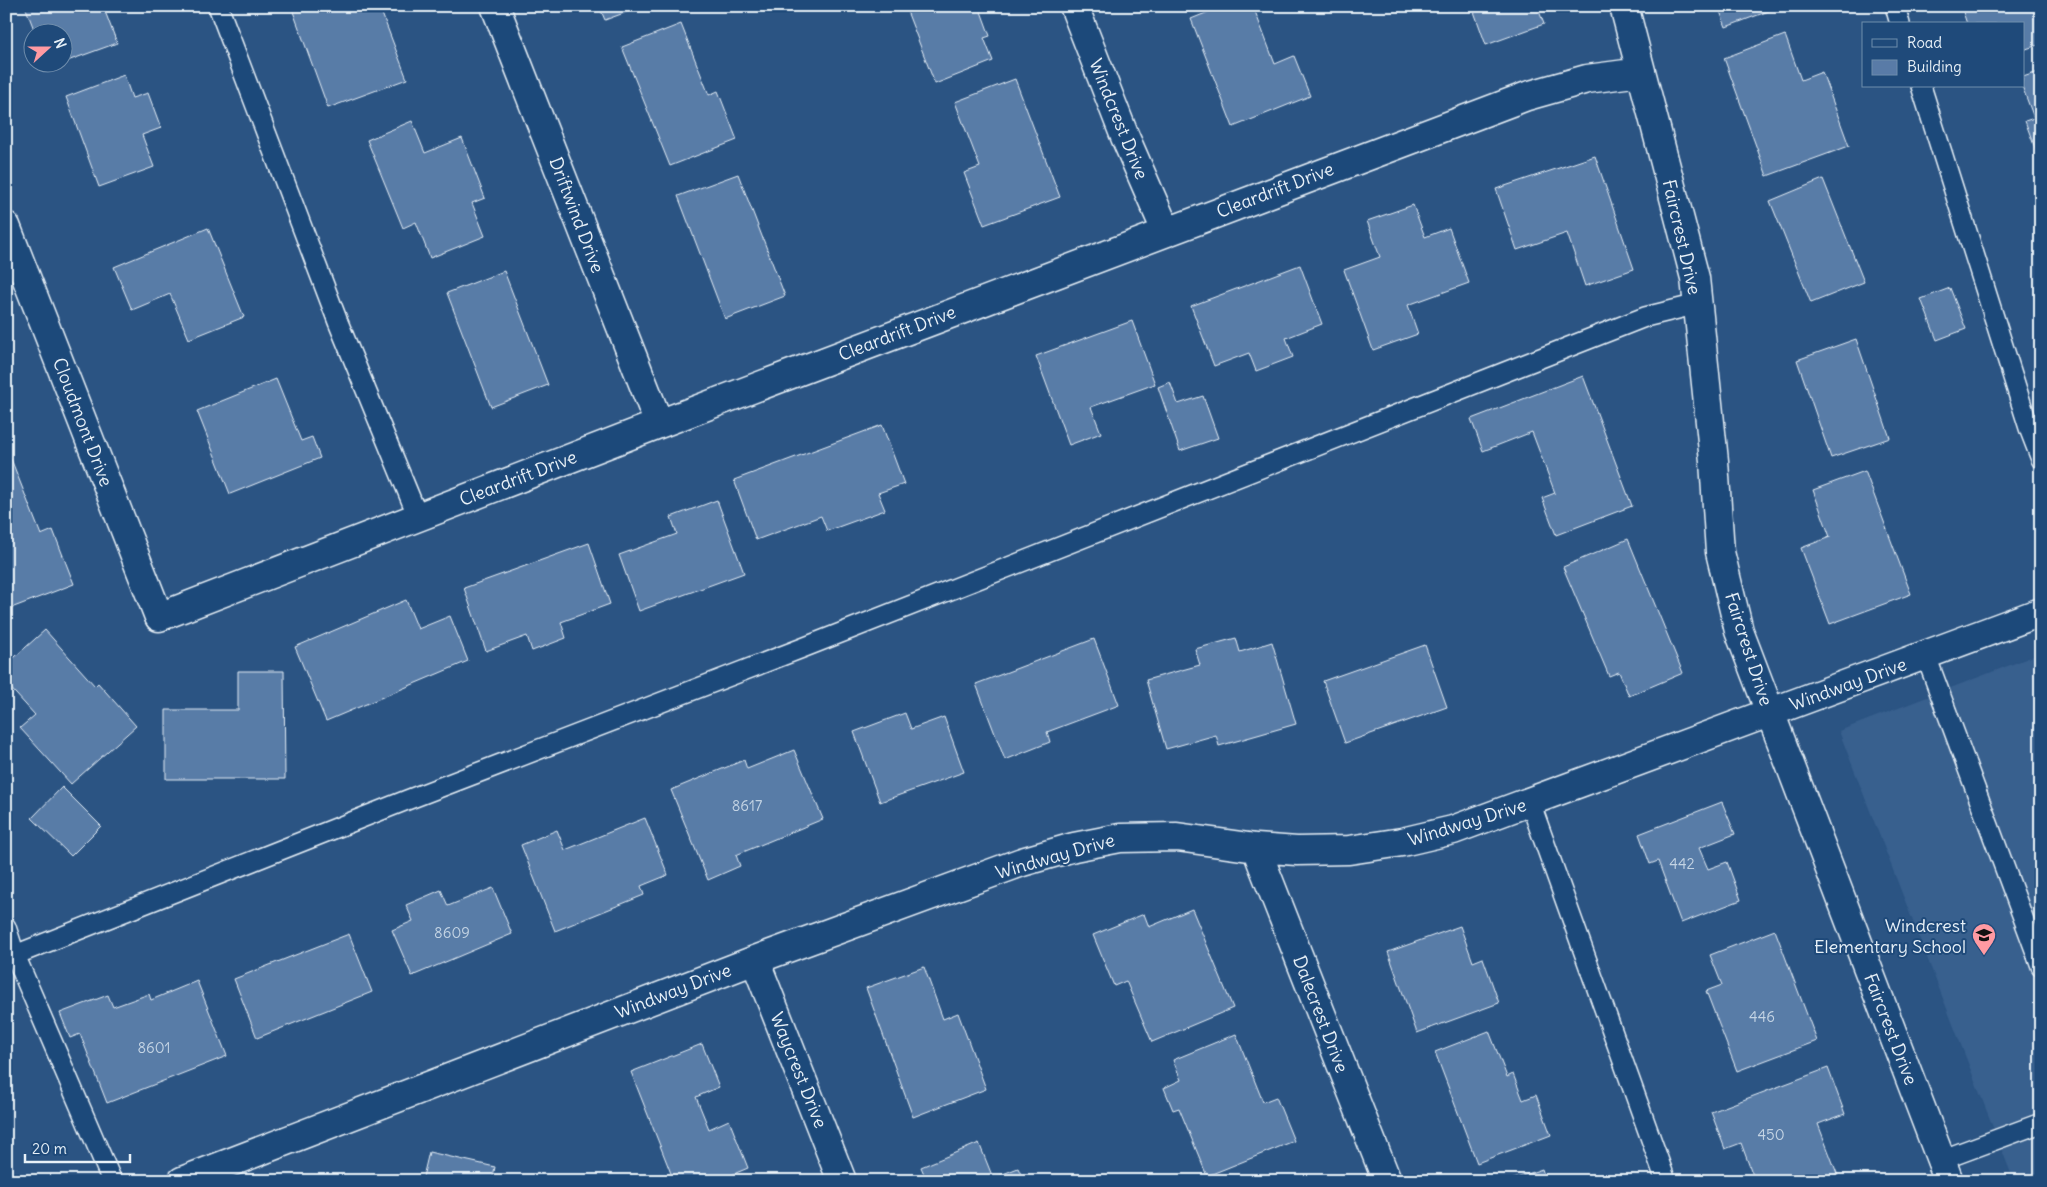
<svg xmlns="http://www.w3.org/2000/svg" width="2047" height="1187" viewBox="0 0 2047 1187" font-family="Delius,sans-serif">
<rect width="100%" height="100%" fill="#2b5483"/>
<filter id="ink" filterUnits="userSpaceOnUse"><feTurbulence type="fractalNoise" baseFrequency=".02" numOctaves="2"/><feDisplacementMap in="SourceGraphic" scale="10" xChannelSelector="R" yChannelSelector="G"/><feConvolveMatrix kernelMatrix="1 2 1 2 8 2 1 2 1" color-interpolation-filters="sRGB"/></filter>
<g filter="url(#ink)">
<path fill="#39608e" d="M2041,653v528h-27l-175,-450z"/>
<path fill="#597ba7" stroke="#e8f1f8" d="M25,6h78l14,37 -69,25 -2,-6h16v-30h-27z
M291,6h102l-12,5 26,68 -79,29z
M599,6h44l-38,14z
M905,6h74l11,30 -6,2 9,23 -58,23z
M1223,6h30l22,58 19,-8 16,40 -77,31 -42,-108z
M1472,6h65l7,18 -58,21z
M1718,6h64l-56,21z
M1961,6h80v38l-18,6v-26h-56z
M681,24l28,71 9,-4 19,49 -67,26 -48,-119z
M1785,35l16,45 21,-8 27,74 -82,30 -43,-118z
M2041,71v93l-16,-43 9,-3 -12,-32 1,-9z
M124,75l8,23 16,-5 13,35 -19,7 12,32 -55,20 -33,-90z
M1015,79l45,118 -76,28 -20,-52 16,-6 -25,-65z
M412,121l13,32 37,-15 23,60 -13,5 13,33 -55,22 -14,-36 -13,6 -36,-88z
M1595,156l39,113 -49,17 -18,-53 -50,17 -21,-61z
M738,174l47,122 -60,23 -47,-123z
M1823,179l41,103 -53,21 -41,-102z
M1413,205l12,32 24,-9 20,55 -61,22 10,29 -45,16 -29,-80 36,-13 -13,-36z
M208,228l36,89 -55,22 -19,-45 -38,16 -18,-43z
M1300,265l22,59 -36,14 7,19 -37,14 -7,-18 -35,13 -23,-60z
M504,271l44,114 -57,22 -44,-114z
M1950,288l16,41 -29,11 -16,-41z
M1132,321l23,63 -64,23 10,26 -32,12 -33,-89z
M1856,339l34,99 -59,20 -34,-98z
M1583,376l49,130 -76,29 -14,-37 13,-5 -23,-61 -49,19 -12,-32z
M276,379l25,62 11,-4 8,21 -90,36 -33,-83z
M1170,382l8,22 25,-8 15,42 -38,13 -22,-64z
M882,425l22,59 -26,9 7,17 -58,21 -6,-15 -65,24 -22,-60z
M11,459l30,76 12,-5 21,54 -68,26v-149z
M1865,471l46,123 -81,30 -29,-76 29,-11 -17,-47z
M717,500l27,73 -105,38 -20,-56 58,-21 -6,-17z
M1628,539l55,134 -54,23 -10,-24 -10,4 -46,-109z
M589,543l21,61 -49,18 5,16 -34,13 -5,-15 -41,15 -22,-63z
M406,600l12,29 32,-13 18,45 -142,60 -31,-74z
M45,630l50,56 3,-3 38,43 -65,58 -51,-56 15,-13 -29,-32v-18z
M1236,638l4,14 32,-10 24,82 -77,22 -3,-11 -50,14 -20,-69 54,-15 -5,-16z
M1094,639l25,66 -72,27 3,10 -45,18 -29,-76z
M1425,645l22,62 -102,36 -22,-62z
M238,671h46l1,108h-119v-69h72z
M905,713l6,16 33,-12 20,55 -84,30 -26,-70z
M794,750l29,69 -87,36 4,11 -32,14 -37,-90 73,-30 3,9z
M62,787l39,39 -30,30 -39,-38z
M1722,802l13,32 -36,14 9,21 19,-7 14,38 -60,23 -23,-62 -8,3 -11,-30z
M645,818l23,57 -27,11 3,9 -89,36 -34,-86 36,-15 8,20z
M493,888l19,46 -100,42 -20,-46 21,-9 -7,-16 35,-15 7,16z
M1192,909l41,99 -81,34 -26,-61 -12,5 -21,-51 51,-21 5,13z
M1460,926l13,36 10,-4 16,45 -82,30 -29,-81z
M1775,930l42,111 -80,30 -31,-80 16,-6 -12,-30z
M349,934l23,58 -115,46 -23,-59z
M924,967l19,52 15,-6 28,76 -73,28 -47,-129z
M197,981l30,75 -120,47 -27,-69 -10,4 -10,-25 48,-18 5,12 36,-13 2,6z
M1489,1031l18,46 6,-3 10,26 13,-5 15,40 -74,28 -42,-111z
M1236,1034l27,68 13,-5 18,44 -87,35 -28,-68 -6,2 -9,-22 17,-8 -8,-20z
M702,1044l17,43 -23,10 13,32 20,-9 19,48 -31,13h-43l-43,-109z
M1828,1068l17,46 -27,10 20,52 -11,5h-72l-14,-38 -16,6 -14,-37z
M979,1143l14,35 25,-10 6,13h-97l-6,-14z
M429,1152l66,15 -3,14h-70z
M1542,1169l4,12h-38z"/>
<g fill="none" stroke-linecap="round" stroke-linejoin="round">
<g stroke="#e8f1f8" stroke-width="22">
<path id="lane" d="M218,6l120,316 80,195
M1895,6l5,18
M1921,86l108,342 12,31
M1926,656l115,310
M1530,802l136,379
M6,927l9,28 97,226
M15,955l392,-155 398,-153 840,-330 53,-13
M1941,1160l100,-37"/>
</g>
<g stroke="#e8f1f8" stroke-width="31">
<path id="street" d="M495,6l164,418
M1074,6l51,131 41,94
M1624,6l71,272 19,183 6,91 19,79 210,550
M6,226l153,391 500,-193 868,-328 60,-17 54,-7
M1256,848l131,333
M755,960l87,221
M182,1181l573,-221 267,-98 52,-15 46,-9 57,-1 79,11 41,3 52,-1 53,-8 51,-12 588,-218"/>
</g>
<use href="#lane" stroke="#1f4a7a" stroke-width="19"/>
<use href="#street" stroke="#1f4a7a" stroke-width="28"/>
</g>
</g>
<defs>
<g id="school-pin" transform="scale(1.25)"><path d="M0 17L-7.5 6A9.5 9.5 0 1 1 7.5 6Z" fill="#ff9aa2" stroke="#1f4a7a"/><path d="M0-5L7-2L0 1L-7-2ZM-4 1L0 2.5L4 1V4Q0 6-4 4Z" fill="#111"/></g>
</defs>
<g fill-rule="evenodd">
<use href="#school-pin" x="1984" y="935"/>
</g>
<g text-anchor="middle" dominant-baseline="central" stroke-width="4" stroke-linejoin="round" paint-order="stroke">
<g font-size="15" fill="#c4d4e4">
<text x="747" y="805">8617</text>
<text x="1682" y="863">442</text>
<text x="452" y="932">8609</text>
<text x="1762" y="1016">446</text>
<text x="154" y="1047">8601</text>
<text x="1771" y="1134">450</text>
</g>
<g font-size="18" fill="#e8f1f8" stroke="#1f4a7a">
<text transform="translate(1119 119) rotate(68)">Windcrest Drive</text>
<text transform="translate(1275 190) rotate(-21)">Cleardrift Drive</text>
<text transform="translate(577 215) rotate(69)">Driftwind Drive</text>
<text transform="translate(1682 237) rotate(77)">Faircrest Drive</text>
<text transform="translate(897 333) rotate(-21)">Cleardrift Drive</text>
<text transform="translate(83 422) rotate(69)">Cloudmont Drive</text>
<text transform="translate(518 478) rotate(-21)">Cleardrift Drive</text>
<text transform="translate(1749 649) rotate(72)">Faircrest Drive</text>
<text transform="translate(1848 684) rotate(-20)">Windway Drive</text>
<text transform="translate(1467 822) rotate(-17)">Windway Drive</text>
<text transform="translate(1055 856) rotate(-16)">Windway Drive</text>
<text transform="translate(673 991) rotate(-21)">Windway Drive</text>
<text transform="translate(1321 1014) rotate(69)">Dalecrest Drive</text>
<text transform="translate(1891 1029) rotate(69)">Faircrest Drive</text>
<text transform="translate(799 1070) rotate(68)">Waycrest Drive</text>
</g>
<g font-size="18" fill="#e8f1f8" stroke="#1f4a7a" text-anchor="end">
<text x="1966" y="925">Windcrest<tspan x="1966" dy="21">Elementary School</tspan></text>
</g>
</g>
<rect width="2047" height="1187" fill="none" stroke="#1f4a7a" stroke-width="25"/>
<rect x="12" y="12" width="2022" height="1162" fill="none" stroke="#e8f1f8" stroke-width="2" filter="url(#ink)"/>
<rect x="1862" y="22" width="162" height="65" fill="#1f4a7a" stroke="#6f8dac"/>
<rect x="1872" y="39" width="25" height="8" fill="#1f4a7a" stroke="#6f8dac"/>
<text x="1907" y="48" font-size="15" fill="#e8f1f8">Road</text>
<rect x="1872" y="60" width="25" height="15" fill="#597ba7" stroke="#6f8dac"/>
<text x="1907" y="72" font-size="15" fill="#e8f1f8">Building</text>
<g transform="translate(48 48) rotate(69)"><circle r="24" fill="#1f4a7a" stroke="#6f8dac"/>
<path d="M0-4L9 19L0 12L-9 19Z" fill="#ff9aa2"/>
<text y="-8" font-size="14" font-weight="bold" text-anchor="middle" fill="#e8f1f8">N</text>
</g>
<path d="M25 1154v8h105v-8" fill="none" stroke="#e8f1f8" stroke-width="2.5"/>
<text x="32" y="1154" font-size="15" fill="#e8f1f8" stroke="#1f4a7a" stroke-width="4" paint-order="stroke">20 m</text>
</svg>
